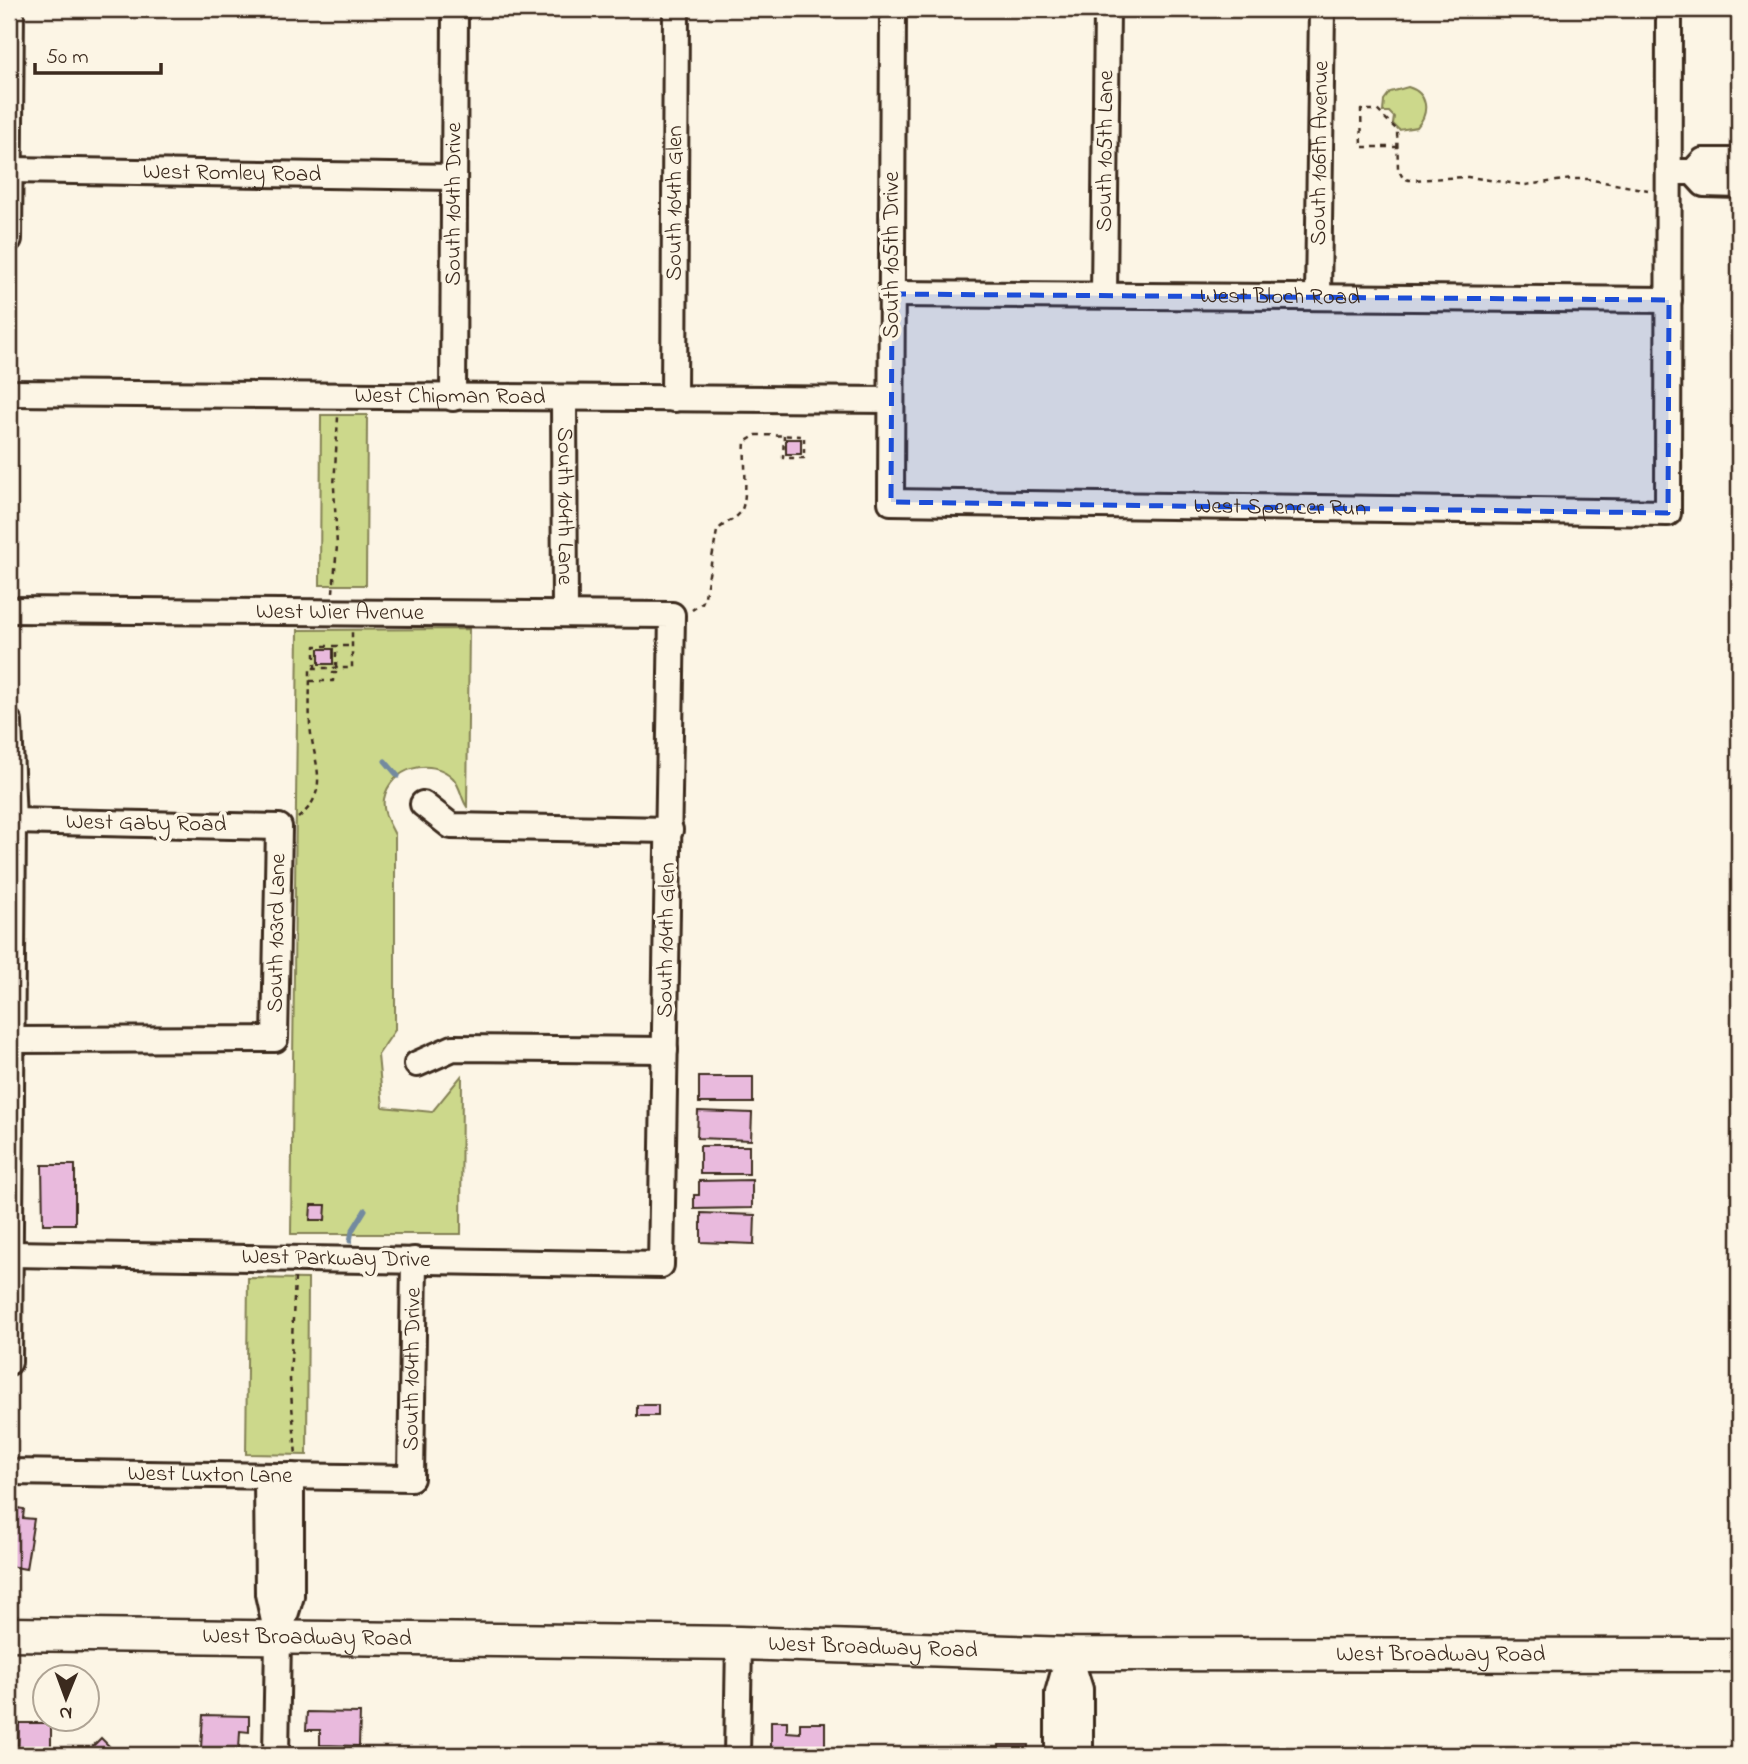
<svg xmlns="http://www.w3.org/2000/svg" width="1748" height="1764" viewBox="0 0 1748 1764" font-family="'Indie Flower',sans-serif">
<rect width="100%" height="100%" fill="#fcf5e5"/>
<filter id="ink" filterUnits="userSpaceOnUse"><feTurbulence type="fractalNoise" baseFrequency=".0143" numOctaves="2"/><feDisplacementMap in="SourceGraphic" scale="14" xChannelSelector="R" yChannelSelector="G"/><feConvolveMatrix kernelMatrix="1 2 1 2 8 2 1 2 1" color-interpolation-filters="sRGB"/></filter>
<g filter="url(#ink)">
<path fill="#ccd88b" stroke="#848154" stroke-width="2" d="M1408,87c20,6 22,25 9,40l-18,3 -6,-6 1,-7 -5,-5h-6l1,-12 6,-8z
M321,415h46l-1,170h-46z
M469,629l-2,178c-6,-8 -6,-20 -14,-29 -22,-22 -63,-10 -69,21 -2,13 5,24 11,36v195l-17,25 5,52 49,5 30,-37 -1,159h-170l7,-604z
M248,1278l60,1 -1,176 -61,-1z"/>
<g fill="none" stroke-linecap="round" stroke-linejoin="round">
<path stroke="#738a9f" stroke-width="5" d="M385,761l13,15
M350,1241l2,-10 13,-21"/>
</g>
<path fill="#e9badd" stroke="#3b2a1e" stroke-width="2" d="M786,439h15v15h-15z
M319,649h14v15h-14z
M699,1077h54v26h-54z
M698,1111l54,2 -1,27 -54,-2z
M700,1146h49v28h-49z
M42,1165h33v59h-32z
M752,1180v28l-58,1v-14h5v-14z
M311,1205h15l-1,15h-15z
M701,1213l54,2 -1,29 -53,-2z
M637,1405h21v11h-21z
M9,1507l15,2 -1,9 11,1 -8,50 -17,-3z
M307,1712l53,1 -1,33 -39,-1v-15h-14z
M203,1715l46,1v16l-9,-1 -1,19 -38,-2z
M771,1721h16v11l13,1v-10h25v32h-54z
M19,1723h32v32h-33z
M101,1738l17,17h-34z
M999,1745h29v10h-29z
M319,1750l34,1v4h-34z
M961,1750h30v5h-30z"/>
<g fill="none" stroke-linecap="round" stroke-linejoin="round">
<g stroke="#3b2a1e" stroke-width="30">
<g id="minor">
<path id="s1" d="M893,9l-2,493 777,11 1,-504"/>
<path id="s2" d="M10,170l444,7"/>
<path d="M1669,172h24l11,12 35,1"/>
<path d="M1693,172l10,-11h36"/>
<path d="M9,239l2,-230"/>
<path id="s3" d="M892,294l777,6"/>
<path id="s4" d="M1104,295l3,-286"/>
<path id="s5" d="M1318,297l4,-288"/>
<path id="s6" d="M9,393l882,7"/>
<path id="s7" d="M453,398l2,-389"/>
<path id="s8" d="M564,398l1,216"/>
<path id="s9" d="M674,399l2,-390"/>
<path id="s10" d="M9,610l663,5 -11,650 -650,-11"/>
<path d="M9,722l4,99 -4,541"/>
<path d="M423,804l28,22 219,4"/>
<path id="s11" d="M10,1040l265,-1 4,-212 -266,-6"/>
<path d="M417,1064l36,-16 212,2"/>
<path id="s12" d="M9,1472l402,6 3,-218"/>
<path d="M267,1476l1,118 10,45 -2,116"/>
<path d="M278,1638l13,-42v-120"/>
<path d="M1069,1654l11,35v66"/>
<path d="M737,1755l2,-112"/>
<path d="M1058,1755v-62l11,-39"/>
</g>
</g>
<g stroke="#3b2a1e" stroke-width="37">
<g id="major">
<path id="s13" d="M9,1634l730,9 330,11 670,1"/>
</g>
</g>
<path stroke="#3b2a1e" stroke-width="2.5" stroke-dasharray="5 5" stroke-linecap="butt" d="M1398,147h-36l-1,-37h16l20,20 1,39 5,9 6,2 59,-3 57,8 47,-6h15l61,11
M333,592l4,-46 -3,-59 4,-70
M692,610l10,-7 3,-7 12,-65c6,-8 16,-10 22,-17 11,-12 4,-55 6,-72l11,-7 48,1v22h-21l1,-23
M315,668v-22h37
M310,681h23v-8h3v-27
M298,818c35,-28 14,-58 12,-94 -1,-18 0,-37 0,-56h42v-36
M295,1278l-5,102 6,76"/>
<use href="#minor" stroke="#fcf5e5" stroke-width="24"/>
<use href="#major" stroke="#fcf5e5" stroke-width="32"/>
</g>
</g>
<path fill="#1d4ed8" fill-opacity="0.2" stroke="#1d4ed8" stroke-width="5" stroke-dasharray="14 9" stroke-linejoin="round" d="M892,294l777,6 -1,213 -777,-11z"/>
<g text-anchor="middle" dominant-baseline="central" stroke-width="7" stroke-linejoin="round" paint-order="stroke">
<g font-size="23" fill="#3b2a1e" stroke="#fcf5e5">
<text stroke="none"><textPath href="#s4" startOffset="144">South 105th Lane</textPath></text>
<text stroke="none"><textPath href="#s5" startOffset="144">South 106th Avenue</textPath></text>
<text stroke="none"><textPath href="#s2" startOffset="222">West Romley Road</textPath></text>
<text stroke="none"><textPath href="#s7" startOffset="194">South 104th Drive</textPath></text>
<text stroke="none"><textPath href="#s9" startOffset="196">South 104th Glen</textPath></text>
<text transform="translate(892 255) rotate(-90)">South 105th Drive</text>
<text stroke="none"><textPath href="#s3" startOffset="388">West Bloch Road</textPath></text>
<text stroke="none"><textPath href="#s6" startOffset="441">West Chipman Road</textPath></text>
<text stroke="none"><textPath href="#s8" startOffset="108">South 104th Lane</textPath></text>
<text stroke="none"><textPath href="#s1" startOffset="882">West Spencer Run</textPath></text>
<text stroke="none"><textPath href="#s10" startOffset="331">West Wier Avenue</textPath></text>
<text transform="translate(146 824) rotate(1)">West Gaby Road</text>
<text stroke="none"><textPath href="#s11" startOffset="371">South 103rd Lane</textPath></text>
<text transform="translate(667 940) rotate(-89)">South 104th Glen</text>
<text transform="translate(336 1259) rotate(1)">West Parkway Drive</text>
<text stroke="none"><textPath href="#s12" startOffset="511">South 104th Drive</textPath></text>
<text stroke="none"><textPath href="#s12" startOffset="201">West Luxton Lane</textPath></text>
<text stroke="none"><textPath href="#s13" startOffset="298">West Broadway Road</textPath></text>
<text stroke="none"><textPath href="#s13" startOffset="864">West Broadway Road</textPath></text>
<text stroke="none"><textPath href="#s13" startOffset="1432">West Broadway Road</textPath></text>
</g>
</g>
<rect width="1748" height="1764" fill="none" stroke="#fcf5e5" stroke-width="35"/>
<rect x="18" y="18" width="1713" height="1729" fill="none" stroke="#3b2a1e" stroke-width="2.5" filter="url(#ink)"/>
<g transform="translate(66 1698) rotate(181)"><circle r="33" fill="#fcf5e5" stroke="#afa495" stroke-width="2"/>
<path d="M0-5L12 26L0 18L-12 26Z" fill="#3b2a1e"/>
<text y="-10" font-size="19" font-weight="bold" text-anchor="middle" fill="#3b2a1e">N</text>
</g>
<path d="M35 63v10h126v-10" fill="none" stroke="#3b2a1e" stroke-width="3.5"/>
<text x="46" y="63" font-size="21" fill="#3b2a1e" stroke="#fcf5e5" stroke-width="5" paint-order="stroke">50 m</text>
</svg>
